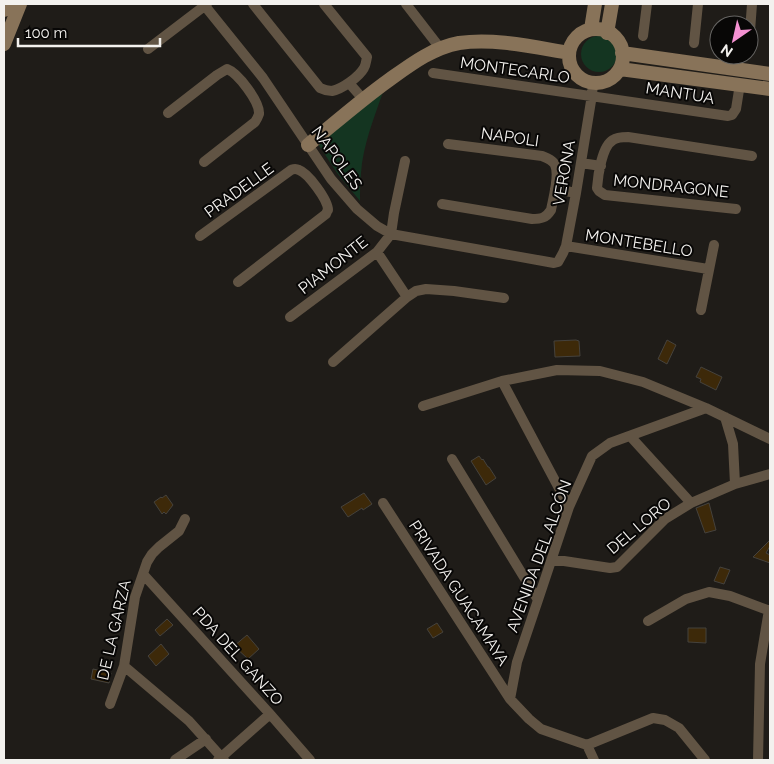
<svg xmlns="http://www.w3.org/2000/svg" width="774" height="764" viewBox="0 0 774 764" font-family="Raleway,sans-serif">
<rect width="100%" height="100%" fill="#1f1c18"/>
<path fill="#143521" d="M581 54a18 18 0 1 1 36 0a18 18 0 1 1-36 0Z
M383,92c-9,26 -20,53 -22,81 -1,9 -1,19 -1,28l-23,-28 -19,-29z"/>
<path fill="#3d2909" stroke="#45423d" d="M576,340l3,1 1,15 -25,1 -1,-16z
M667,340l9,5 -9,19 -9,-5z
M701,367l21,10 -6,13 -16,-8 1,-3 -5,-2z
M479,456l3,4 1,-1 5,8h1l7,11 -10,7 -15,-24z
M364,493l8,11 -9,6 -1,-2 -14,9 -7,-10z
M166,495l7,10 -7,9 -2,-2 -2,2 -8,-12 7,-5 1,1z
M709,503l7,27 -11,3 -9,-25z
M770,540v6l-4,7 4,2v8l-17,-6z
M720,567l10,3 -6,14 -10,-3z
M167,619l6,6 -13,11 -5,-6z
M437,623l6,9 -10,6 -6,-9z
M688,628h18v15l-18,-1z
M247,635l12,14 -11,10 -14,-13z
M161,644l8,10 -13,12 -8,-10z
M93,669l18,4 -2,10 -18,-4z"/>
<g fill="none" stroke-linecap="round" stroke-linejoin="round">
<path stroke="#615444" stroke-width="10" d="M253,4l67,84c4,2 7,3 12,3 10,-2 27,-14 32,-23 2,-3 2,-7 3,-11l-43,-53
M406,4l34,44
M205,6l58,72 68,101 26,30 20,17 14,8 152,27 11,2 4,-1 5,-9 3,-7 10,-53 16,-98 1,-12
M643,36l4,-32
M694,43l4,-39
M749,45l3,-41
M148,49l59,-45
M433,73l295,43 4,-1 4,-6 4,-25
M349,83l14,16
M168,113l49,-38 10,-6c11,4 33,33 32,45 -1,3 -2,5 -4,8l-51,40
M581,163l20,3
M555,189l21,4
M442,204l90,15c9,0 14,-1 19,-9 2,-11 9,-35 4,-45 -2,-5 -8,-7 -13,-9l-94,-12
M736,209l-131,-14 -6,-4 -2,-3c1,-13 5,-42 16,-48 4,-3 10,-3 15,-3l124,19
M200,236l91,-66c3,-1 4,-2 8,0 9,3 29,30 29,40 -1,1 -1,2 -2,4l-88,68
M566,246l142,23
M377,252l30,45
M701,310l13,-65
M290,317l87,-65 14,-18 3,-21 11,-52
M333,362l74,-65 9,-6 10,-2 28,2 50,7
M502,381l67,126
M423,406l79,-25 55,-11 43,1 43,11 63,26 64,31
M725,417l8,27 2,40
M630,436l61,67
M452,459l86,141
M383,503l127,196 19,20 12,10 46,16
M551,561h13l46,7 7,-1 48,-48 26,-16 44,-19 35,-10
M143,574l127,140 40,46
M648,621l38,-22 23,-7 21,4 40,15
M124,666l65,55 35,39
M510,699l7,-37 21,-62 31,-93 23,-51 18,-13 96,-35
M110,704l14,-38 11,-69 12,-35 5,-8 7,-7 20,-16 6,-12
M587,745l66,-27 12,2 14,8 26,32
M587,745l7,15
M175,760l31,-21
M218,760l52,-46
M758,760l2,-96 9,-54"/>
<path stroke="#887359" stroke-width="14" d="M4,10l2,-6
M591,29l4,-25
M569 56a27 27 0 1 1 54 0a27 27 0 1 1-54 0Z
M607,33l5,-29
M4,44l16,-40
M622,53l148,21
M620,69l150,20
M308,145c27,-22 53,-45 81,-65 21,-15 43,-32 70,-37 36,-5 74,4 110,10"/>
</g>
<g text-anchor="middle" dominant-baseline="central" stroke-width="4" stroke-linejoin="round" paint-order="stroke">
<g font-size="16" fill="#f3f1ee" stroke="#080706">
<text transform="translate(515 70) rotate(8)">MONTECARLO</text>
<text transform="translate(680 93) rotate(9)">MANTUA</text>
<text transform="translate(510 137) rotate(8)">NAPOLI</text>
<text transform="translate(337 158) rotate(54)">NAPOLES</text>
<text transform="translate(564 173) rotate(-80)">VERONA</text>
<text transform="translate(671 186) rotate(6)">MONDRAGONE</text>
<text transform="translate(239 190) rotate(-36)">PRADELLE</text>
<text transform="translate(639 243) rotate(9)">MONTEBELLO</text>
<text transform="translate(333 265) rotate(-38)">PIAMONTE</text>
<text transform="translate(639 526) rotate(-40)">DEL LORO</text>
<text transform="translate(539 556) rotate(-70)">AVENIDA DEL ALCÓN</text>
<text transform="translate(459 593) rotate(57)">PRIVADA GUACAMAYA</text>
<text transform="translate(114 630) rotate(-77)">DE LA GARZA</text>
<text transform="translate(238 656) rotate(48)">PDA DEL GANZO</text>
</g>
</g>
<rect width="774" height="764" fill="none" stroke="#f3f1ee" stroke-width="10"/>
<g transform="translate(734 40) rotate(214)"><circle r="24" fill="#080706" stroke="#666563"/>
<path d="M0-4L9 19L0 12L-9 19Z" fill="#f591d2"/>
<text y="-8" font-size="14" font-weight="bold" text-anchor="middle" fill="#f3f1ee">N</text>
</g>
<path d="M18 38v8h142v-8" fill="none" stroke="#f3f1ee" stroke-width="2.5"/>
<text x="25" y="38" font-size="15" fill="#f3f1ee" stroke="#080706" stroke-width="4" paint-order="stroke">100 m</text>
</svg>
